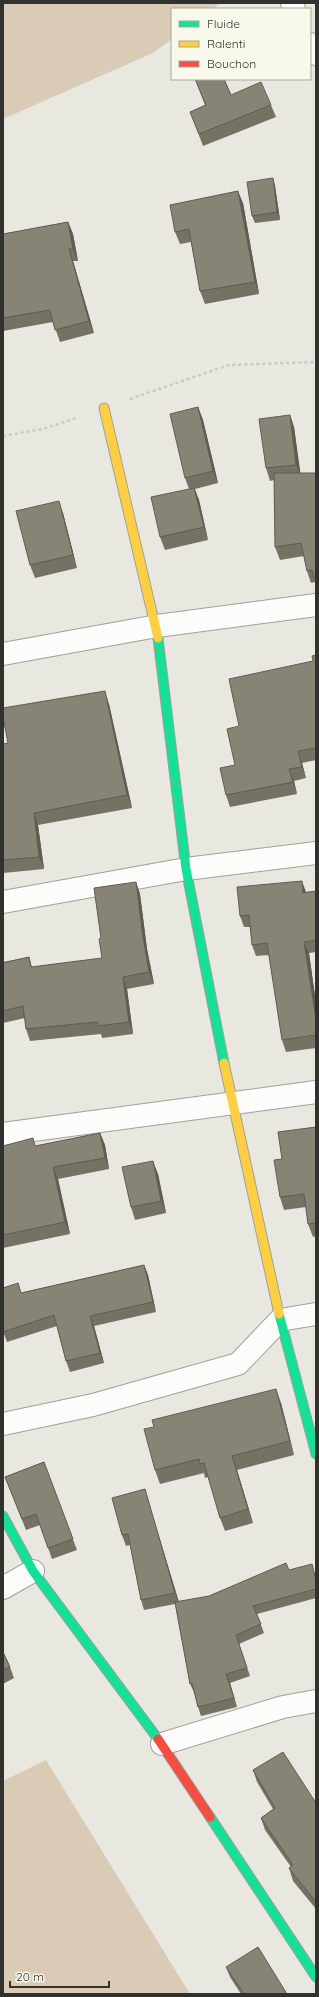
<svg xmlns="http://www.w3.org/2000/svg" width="319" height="1997" viewBox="0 0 319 1997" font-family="Quicksand,sans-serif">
<rect width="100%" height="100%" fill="#e8e8e1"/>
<path fill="#dacbb7" d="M3,3h218l-9,6h-40v30l-19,14 -150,66z
M46,1760l144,234h-187v-213z"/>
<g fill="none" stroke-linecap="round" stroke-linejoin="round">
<g stroke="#a1a19c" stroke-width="24">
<path id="street" d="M292,3l2,6
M310,44l6,10
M3,654l154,-28 159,-21
M3,902l183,-33 130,-16
M3,1134l313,-42
M3,1424l90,-19 145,-41 42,-44 36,-6
M3,1588l30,-17
M162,1744l121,-37 33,-6"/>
</g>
<g stroke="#a1a19c" stroke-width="11">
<path id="fast" d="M158,638l28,231 38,194
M279,1314l37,140
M3,1516l30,55 125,168
M210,1817l106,160"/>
</g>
<g stroke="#a1a19c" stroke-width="11">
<path id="slow" d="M104,408l54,230
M224,1063l55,251"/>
</g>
<g stroke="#a1a19c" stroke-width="11">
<path id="jam" d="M158,1739l52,78"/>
</g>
<path stroke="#c9c9c7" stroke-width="2.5" stroke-dasharray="3 3" stroke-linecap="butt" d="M130,399l99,-34 87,-3
M3,436l40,-7 33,-11"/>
<use href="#street" stroke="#fcfcfa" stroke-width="22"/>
<use href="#fast" stroke="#16e098" stroke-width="9"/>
<use href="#slow" stroke="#ffcf43" stroke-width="9"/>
<use href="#jam" stroke="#f24e42" stroke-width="9"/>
</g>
<path fill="#757265" d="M195,79h29l7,16 40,10 5,12 -73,29 -13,-34 15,-7z
M273,178l2,8 5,34 -25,3 -3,-7z
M243,203l16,91 -54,10 -5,-13 -9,-49 -11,2 -5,-12z
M68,222l5,12 5,27h-5l21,72 -34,9 -7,-20 -50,9v-97z
M198,407l5,13 15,63 -23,6 4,11 9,40 -43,10 -5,-13 29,-48 -4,-11z
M290,415l4,12 6,46h16v113l-1,-4 -4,1 -4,-12 -3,-15 -24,4 -5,-13 -1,-67 -4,1 -4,-13z
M63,513l14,55 -42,10 -5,-13z
M316,655v105l-14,3 4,15 -12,3 3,13 -67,13 -4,-12 9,-30 4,-39 74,-65z
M109,704l23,104 -94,17 6,44 -41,4v-129l5,-1z
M136,882l4,12 7,55 7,35 -27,5 6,45 -31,4 -1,-4 -71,7 -4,-12 -1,-11 -22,5v-63v2l26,-5 3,10 70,-9 -1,-20z
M316,891v61l-7,1 7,50v45l-30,4 -4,-12 -13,-85 -13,1 -4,-11 -2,-18h-6l-4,-11 66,-24z
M316,1127v109l-3,1 -5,-13 -2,-17 -22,3 -4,-13 2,-38z
M100,1133l5,12 4,24 -51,10 12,55 -67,14v-102h33z
M158,1174l8,39 -31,7 -4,-13z
M144,1265l4,10 8,37 -62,14 10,37 -34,9 -4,-11 -9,-35 -50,16 -4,-11 18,-38z
M281,1403l13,52 -57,15 16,53 -28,8 -5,-13 -12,-41 -3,1 -1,-5 -44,11 -5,-14z
M44,1462l33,88 -25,9 -12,-34 -14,5 -21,-53z
M148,1500l31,102 30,-6 80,-26 26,3 1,3v22l-59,16 7,19 -25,11 11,32 -20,7 7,24 -36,9 -3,-9 -4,-15 -4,-8 -15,-80 -31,6 -3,-10 -11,-55 -4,1 -4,-11z
M3,1652l7,15 4,11 -11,6z
M253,1770l63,33v106l-23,-28 -4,-13 2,-1 -26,-37 -4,-12 12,-9 -16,-27z
M226,1967l61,27h-46l-11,-17z"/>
<path fill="#5f5c52" d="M273,178l2,8 5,34 -3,-8z
M238,191l5,12 16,91 -4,-12z
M68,222l5,12 5,27 -5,-12z
M69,249l4,12 21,72 -5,-12z
M198,407l5,13 15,63 -5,-12z
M290,415l4,12 7,50 -5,-12z
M194,488l5,12 9,40 -4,-13z
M59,501l4,12 14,55 -4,-13z
M105,691l4,13 23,104 -5,-13z
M298,751l4,12 4,15 -4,-11z
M289,769l5,12 3,13 -4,-12z
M34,813l4,12 6,44 -5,-12z
M302,881l4,11 1,12 -4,-11z
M136,882l4,12 7,55 7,35 -5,-12 -6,-35z
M304,942l5,11 7,50v16z
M123,977l4,12 6,45 -4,-12z
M100,1133l5,12 4,24 -4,-11z
M153,1161l5,13 8,39 -5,-12z
M53,1167l5,12 12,55 -5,-12z
M144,1265l4,10 8,37 -3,-10z
M90,1316l4,10 10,37 -4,-10z
M276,1389l5,14 13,52 -4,-14z
M232,1456l5,14 16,53 -5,-14z
M145,1489l3,11 31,103 -4,-10z
M226,1674l4,9 7,24z"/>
<path fill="#888475" stroke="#5f5c52" d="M195,79h29l7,16 30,-13 10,23 -72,29 -9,-22 16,-7z
M273,178l4,34 -25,4 -5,-34z
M238,191l17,91 -55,9 -11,-62 -14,3 -5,-27z
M68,222l5,27h-4l20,72 -34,9 -5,-20 -47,8v-84z
M198,407l15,64 -28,7 -15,-64z
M290,415l6,50 -30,3 -7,-49z
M274,473h42v103h-3l-1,-6 -5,1 -6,-28 -26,4z
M194,488l10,39 -44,10 -9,-40z
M59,501l14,54 -43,10 -14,-54z
M316,655v93l-18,3 4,16 -13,2 4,13 -67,13 -6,-27 15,-3 -8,-36 12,-3 -10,-47 84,-18 -1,-5z
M105,691l22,104 -93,18 5,44 -36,3v-116l5,-1 -5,-26v-9z
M302,881l1,12 13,-2v49l-12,2 12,77v16l-34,5 -15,-97 -15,2 -3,-30 -9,1 -3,-29z
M136,882l7,55 6,35 -26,5 6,45 -31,4 -1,-4 -71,7 -3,-23 -20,5v-48l26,-6 2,10 71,-9 -3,-19 2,-1 -7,-50z
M316,1127v96l-8,1 -4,-30 -24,3 -6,-37 8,-1 -4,-27z
M100,1133l5,25 -52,9 12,55 -62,13v-89l30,-8 2,8z
M153,1161l8,40 -30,6 -9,-40z
M144,1265l9,37 -63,14 10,37 -34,8 -12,-46 -51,17v-44l15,-5 3,10z
M276,1389l14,52 -58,15 16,53 -28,9 -16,-55 -4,1 -1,-5 -44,11 -11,-41 10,-2 -2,-7z
M44,1462l29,77 -25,9 -12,-34 -14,5 -17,-42z
M145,1489l30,104 -34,7 -13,-66 -6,1 -10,-37z
M286,1563l3,7 23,-6 4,16v9l-63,17 8,18 -25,11 11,33 -21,6 8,24 -36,9 -6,-24 -2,1 -15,-82 34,-6z
M3,1652l7,15 -7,3z
M283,1752l33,51v99l-27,-34 4,-3 -32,-47 14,-10 -22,-38z
M258,1947l29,47h-43l-18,-27z"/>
<rect width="319" height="1997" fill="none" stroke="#31322d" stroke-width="8"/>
<rect x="171" y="8" width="140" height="72" fill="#f8f9eb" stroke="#a8a99f"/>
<rect x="179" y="21" width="20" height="6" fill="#16e098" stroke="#a8a99f"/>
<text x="207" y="28" font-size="12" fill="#31322d">Fluide</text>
<rect x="179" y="41" width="20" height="6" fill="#ffcf43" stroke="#a8a99f"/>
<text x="207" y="48" font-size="12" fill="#31322d">Ralenti</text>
<rect x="179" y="61" width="20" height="6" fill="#f24e42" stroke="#a8a99f"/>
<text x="207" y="68" font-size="12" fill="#31322d">Bouchon</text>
<path d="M10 1981v6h99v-6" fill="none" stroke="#31322d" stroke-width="2"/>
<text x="16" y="1981" font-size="12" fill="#31322d" stroke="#f8f9eb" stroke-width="3" paint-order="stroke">20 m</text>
</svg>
